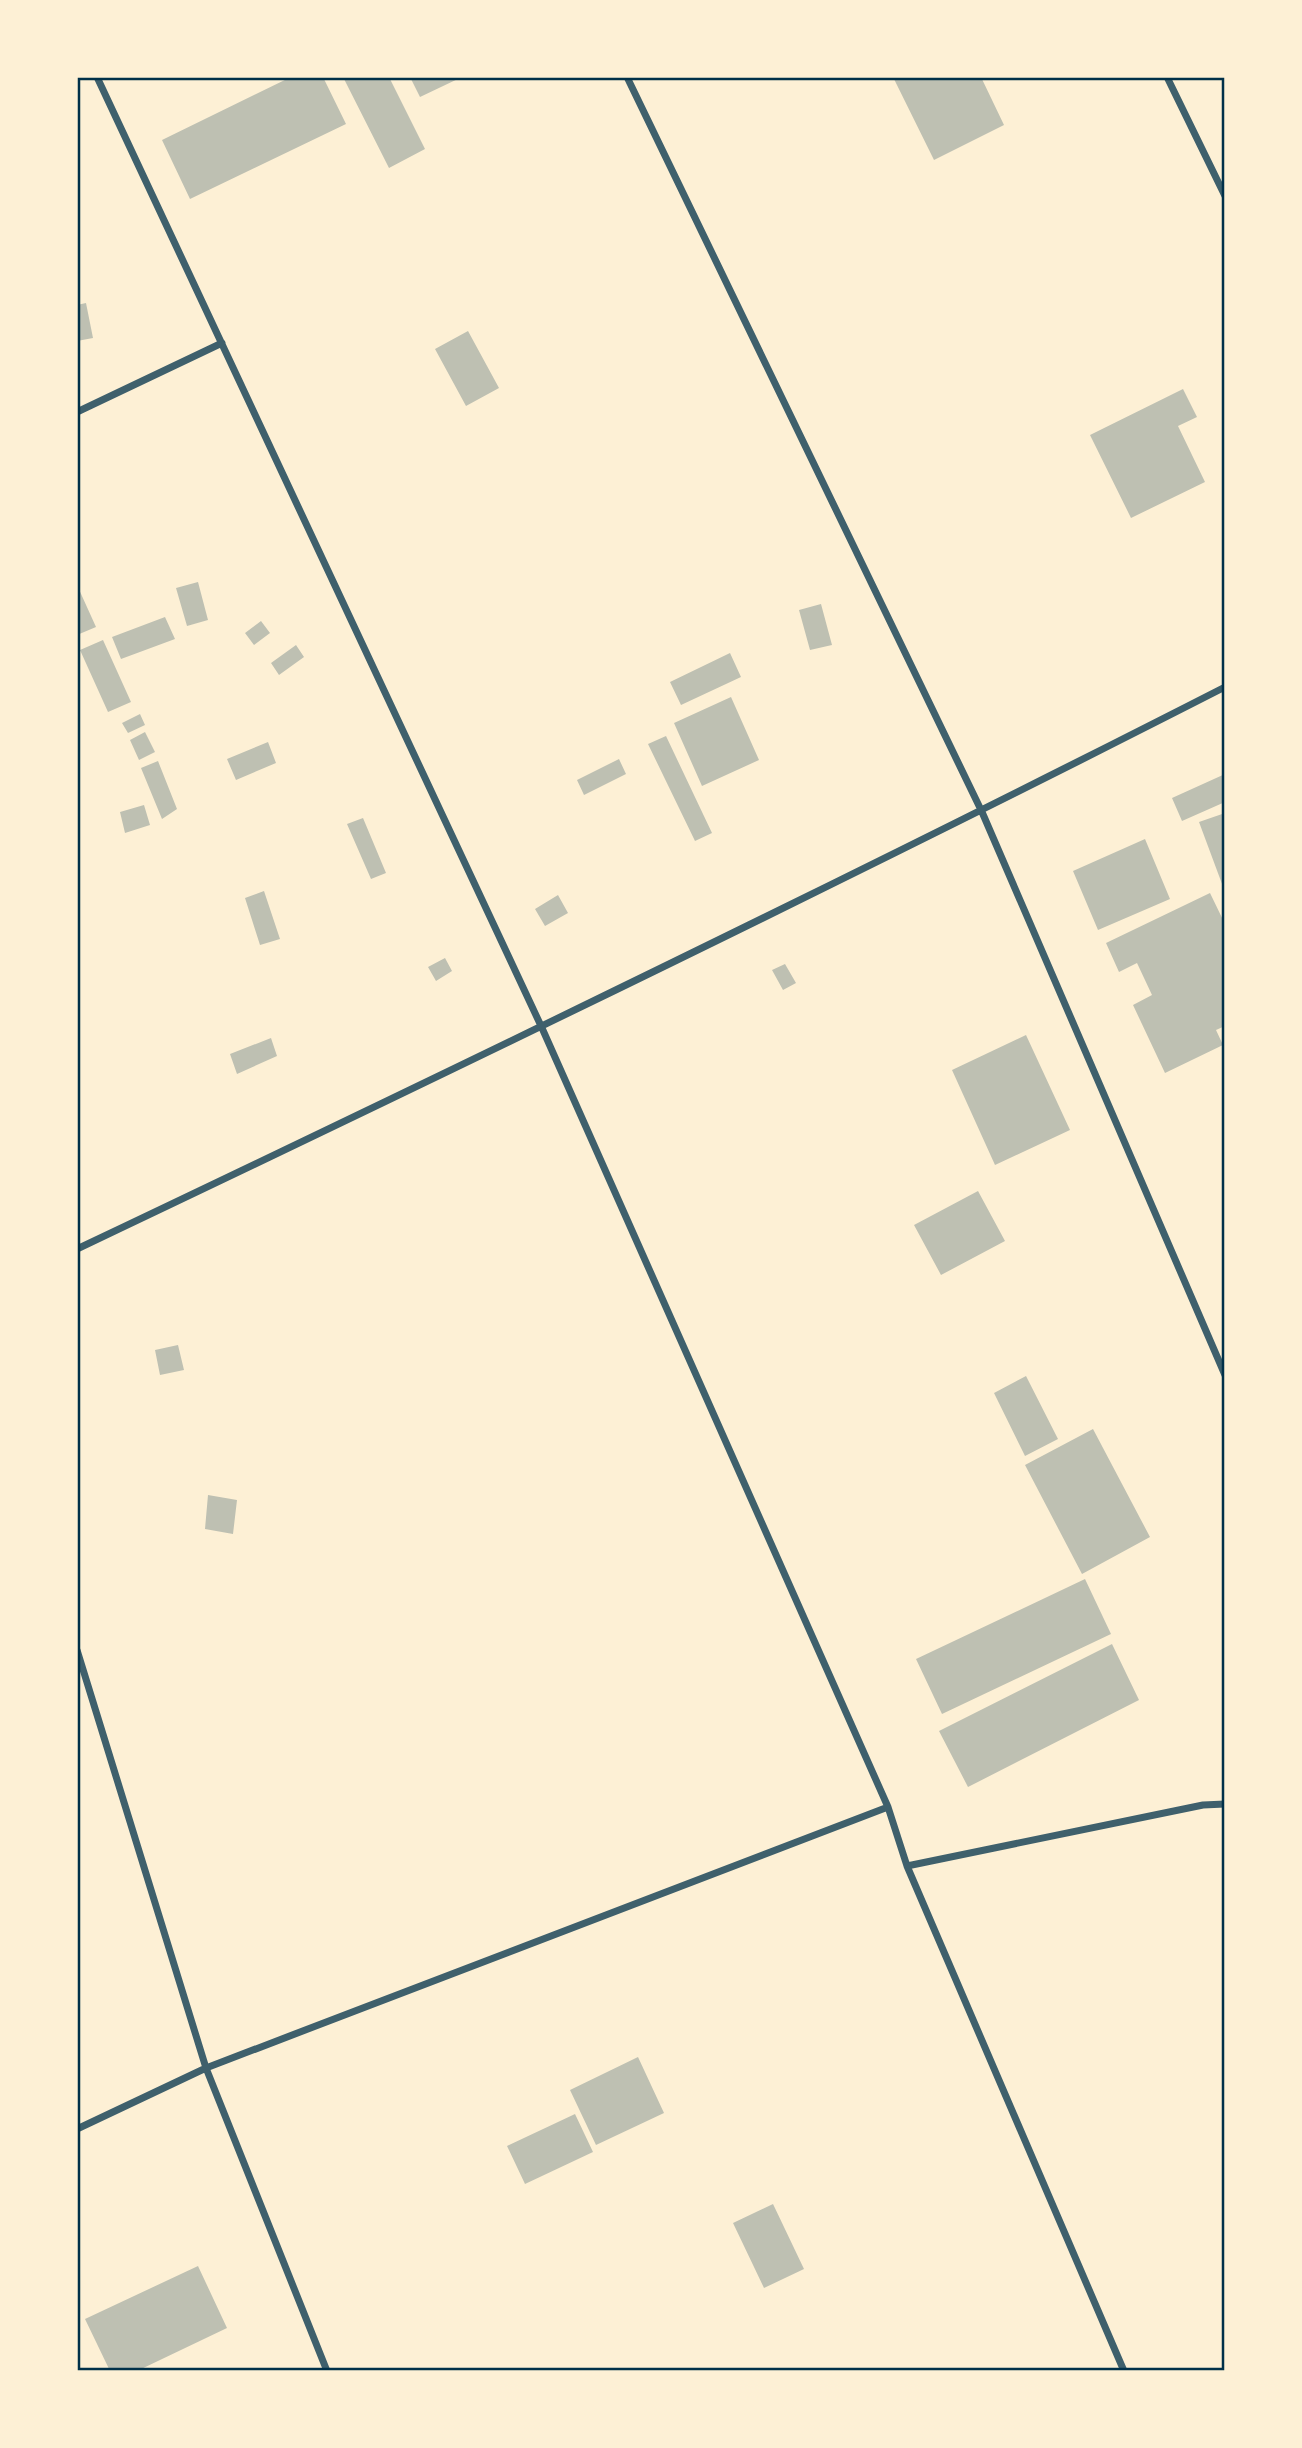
<svg xmlns="http://www.w3.org/2000/svg" width="1302" height="2448" viewBox="0 0 1302 2448" font-family="Arial,sans-serif">
<rect width="100%" height="100%" fill="#fdf0d5"/>
<path fill="#bec0b2" d="M291,77h32l23,47 -156,75 -28,-59z
M343,77h46l36,72 -36,19z
M410,77h52l-42,20z
M893,77h88l23,48 -70,35z
M86,303l7,35 -16,3v-36z
M468,331l31,57 -33,18 -31,-57z
M1183,389l14,28 -19,9 27,56 -74,36 -41,-83z
M198,582l10,38 -21,6 -11,-38z
M77,585l19,42 -19,8z
M821,604l11,41 -22,5 -11,-40z
M165,617l10,22 -54,20 -9,-22z
M261,621l9,12 -16,12 -9,-12z
M103,640l28,62 -23,10 -28,-62z
M296,645l8,12 -25,18 -8,-12z
M730,653l11,24 -60,28 -11,-23z
M731,697l28,63 -57,26 -28,-63z
M140,714l5,11 -17,8 -6,-10z
M145,732l10,20 -16,8 -9,-20z
M666,736l46,97 -17,8 -47,-97z
M268,742l8,21 -40,17 -9,-21z
M619,759l7,15 -42,21 -7,-15z
M158,761l19,48 -15,10 -21,-51z
M1225,774v28l-43,19 -10,-23z
M144,805l6,20 -25,8 -5,-21z
M1225,813v79l-26,-70z
M363,818l23,55 -15,6 -24,-55z
M1145,839l25,60 -72,31 -25,-59z
M264,891l16,48 -20,6 -15,-47z
M1210,893l15,31v102l-9,4 7,15 -58,28 -32,-68 19,-10 -15,-32 -18,9 -13,-29z
M558,895l10,18 -23,13 -10,-17z
M445,958l7,13 -16,10 -8,-14z
M785,964l11,19 -13,7 -11,-20z
M1026,1035l44,95 -75,35 -43,-95z
M271,1038l6,18 -40,18 -7,-20z
M978,1191l27,50 -64,34 -27,-50z
M178,1345l6,25 -24,5 -5,-25z
M1026,1376l32,63 -33,17 -31,-63z
M1093,1429l57,108 -68,37 -57,-109z
M208,1495l29,5 -4,34 -28,-5z
M1085,1579l26,55 -169,80 -26,-55z
M1112,1644l27,56 -171,87 -29,-56z
M638,2057l26,56 -68,32 -26,-55z
M575,2114l18,38 -68,32 -18,-38z
M773,2204l31,65 -40,19 -31,-65z
M198,2266l29,62 -90,43h-27l-25,-52z"/>
<g fill="none" stroke-linecap="round" stroke-linejoin="round">
<path stroke="#3f606c" stroke-width="7" d="M97,77l445,951 346,779 19,59 217,505
M627,77l355,735 243,563
M1167,77l58,119
M77,412l145,-69
M77,1249c385,-183 768,-368 1148,-562
M77,1650l129,418 121,303
M907,1866l296,-61 22,-1
M77,2129l129,-61 682,-261"/>
</g>
<rect width="1302" height="2448" fill="none" stroke="#fdf0d5" stroke-width="158"/>
<rect x="79" y="79" width="1144" height="2290" fill="none" stroke="#003049" stroke-width="2.5"/>
</svg>
